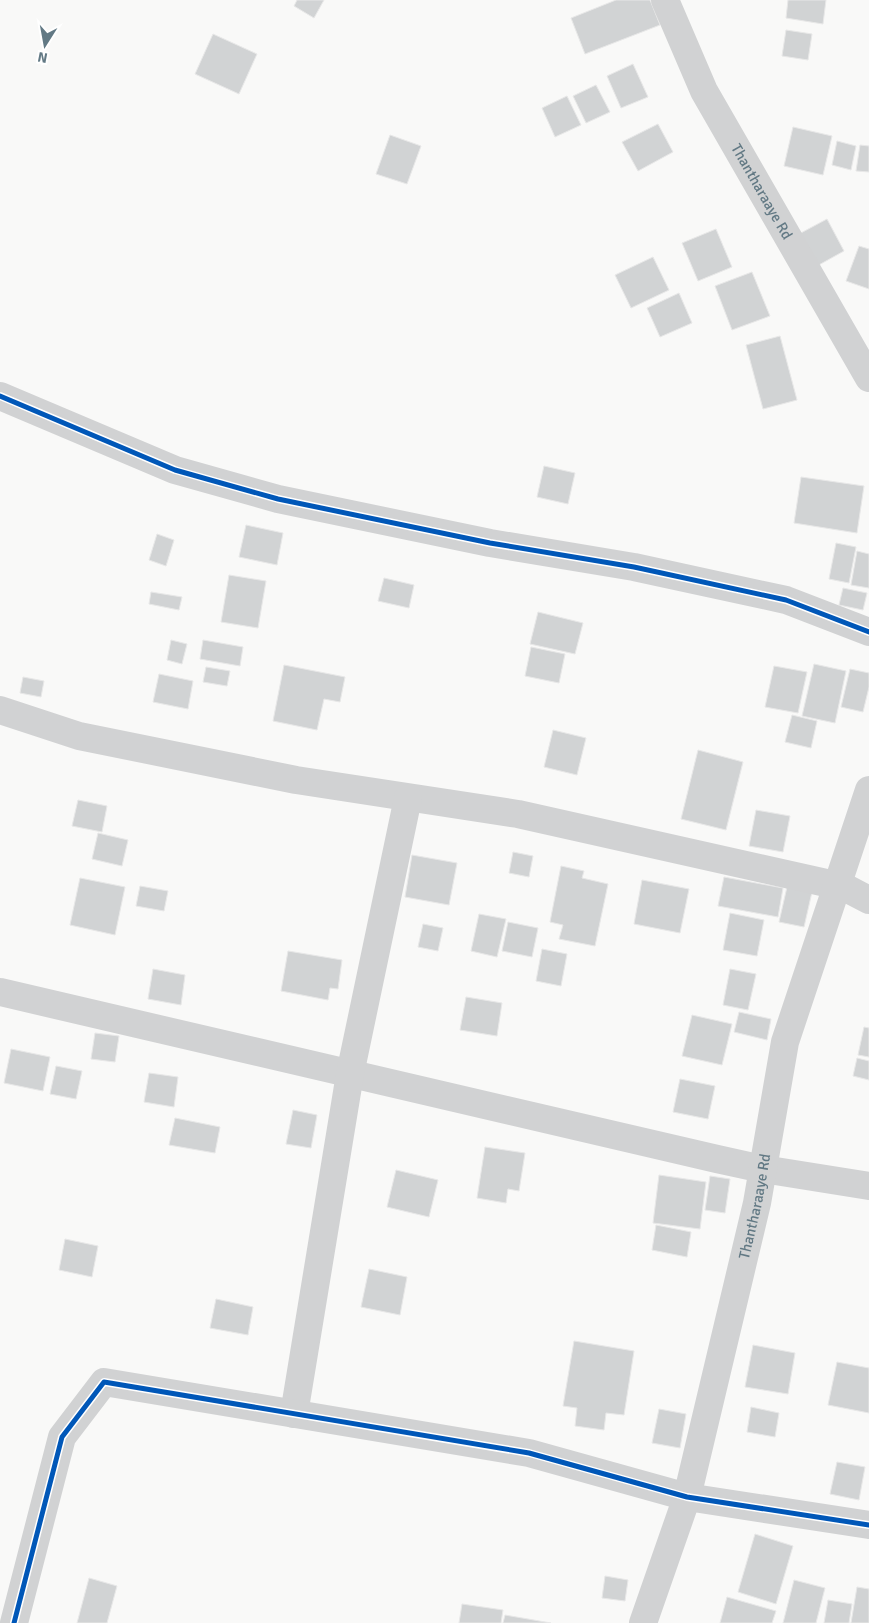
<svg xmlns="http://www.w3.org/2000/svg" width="869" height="1623" viewBox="0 0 869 1623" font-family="Signika,sans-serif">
<rect width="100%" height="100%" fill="#f9f9f8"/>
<path fill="#d1d3d4" stroke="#e8e8e8" d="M297,0h27l-10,18 -20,-12z
M616,0h34l10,25 -75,29 -14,-36z
M788,0h38l-3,24 -37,-6z
M786,30l26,4 -4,26 -26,-4z
M213,34l44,20 -18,40 -44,-20z
M633,64l15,33 -27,11 -14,-32z
M596,85l14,27 -24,11 -13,-27z
M567,96l14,29 -26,12 -13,-29z
M658,124l15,28 -35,19 -16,-29z
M793,127l39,9 -9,39 -39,-9z
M390,135l31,11 -14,38 -31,-10z
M837,141l19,5 -5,24 -19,-5z
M860,145l9,1v26l-13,-1z
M827,219l17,32 -27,15 -18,-32z
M716,229l16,38 -34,14 -16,-38z
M859,246l10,3v40l-23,-8z
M653,257l16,33 -38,18 -16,-33z
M752,272l18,44 -38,14 -17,-44z
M679,293l13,30 -32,14 -13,-29z
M780,336l17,64 -34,9 -17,-64z
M544,466l31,7 -7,31 -31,-7z
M801,477l63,9 -7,47 -63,-10z
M246,525l37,8 -6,32 -38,-8z
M157,534l17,6 -8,26 -17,-6z
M836,543l20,4 -7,36 -20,-4z
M857,551l12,3v34l-18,-3z
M229,575l37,6 -8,47 -37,-6z
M384,578l30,7 -5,23 -31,-7z
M843,588l24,5 -4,17 -24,-5z
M151,592l31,5 -3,13 -30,-6z
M538,612l45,11 -8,31 -45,-10z
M171,640l16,4 -5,20 -15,-4z
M203,640l40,7 -3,19 -40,-7z
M531,647l34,7 -6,29 -34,-7z
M814,664l32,7 -11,52 -33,-7z
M284,665l61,12 -5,25 -16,-3 -7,31 -44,-9z
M774,666l33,6 -9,41 -33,-6z
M206,667l24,4 -3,15 -24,-4z
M850,669l19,4v14l-6,25 -22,-5z
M159,674l34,7 -5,28 -35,-7z
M23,677l21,4 -3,16 -21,-4z
M792,715l25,6 -6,27 -26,-6z
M553,730l33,8 -9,37 -33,-8z
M698,750l45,12 -17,68 -45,-11z
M78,800l29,6 -5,26 -30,-6z
M756,810l34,6 -7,36 -34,-6z
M98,833l30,7 -6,26 -30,-7z
M513,852l20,4 -4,21 -20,-4z
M412,855l45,8 -8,42 -44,-8z
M561,866l23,5 -2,7 26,6 -13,62 -36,-7 4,-14 -13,-3z
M724,877l59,11 -5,29 -60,-11z
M80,878l45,9 -10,48 -45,-10z
M642,880l47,9 -9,44 -46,-9z
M140,886l28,5 -4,20 -28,-5z
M787,887l25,5 -8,35 -25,-5z
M730,913l34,7 -7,36 -34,-6z
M479,914l27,5 -9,38 -26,-6z
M508,922l30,6 -6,29 -30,-6z
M423,924l20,4 -5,23 -20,-4z
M542,949l25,5 -6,32 -25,-5z
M288,951l54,9 -4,29 -8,-1 -2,12 -47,-9z
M153,969l32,6 -4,30 -33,-6z
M730,969l26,5 -8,36 -25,-5z
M466,997l36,6 -5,33 -37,-6z
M739,1012l32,7 -4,21 -33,-8z
M692,1015l40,9 -10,41 -40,-9z
M864,1027l5,1v29l-11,-2z
M95,1033l24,3 -4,26 -24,-3z
M11,1049l39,8 -7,34 -39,-8z
M857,1058l12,3v19l-16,-4z
M56,1066l26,5 -6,28 -26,-5z
M149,1073l29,4 -4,30 -30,-5z
M680,1079l35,7 -7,33 -35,-7z
M293,1110l24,5 -6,33 -25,-4z
M175,1118l45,9 -5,26 -46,-8z
M485,1147l40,6 -6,38 -11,-2 -2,14 -29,-5z
M396,1170l42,10 -9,37 -42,-10z
M659,1175l47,7 -6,47 -47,-6z
M710,1176l20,3 -5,34 -20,-3z
M656,1225l35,7 -4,25 -35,-7z
M65,1239l33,7 -6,31 -33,-7z
M369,1269l38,8 -7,38 -39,-8z
M216,1299l37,8 -5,28 -38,-7z
M574,1341l60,10 -10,64 -18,-2 -2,17 -29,-4 2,-18 -14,-2z
M753,1345l42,8 -7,41 -43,-7z
M837,1362l32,6v45l-41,-8z
M751,1407l28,6 -4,24 -28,-5z
M659,1409l27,5 -6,34 -28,-5z
M837,1462l28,5 -6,33 -29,-6z
M755,1534l38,12 -17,58 -38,-12z
M605,1576l23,4 -3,21 -23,-3z
M89,1578l28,8 -10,37h-30z
M794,1580l31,8 -9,35h-33z
M857,1587l12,2v34h-18z
M727,1597l49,14 -4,12h-52z
M828,1600l24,4 -3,19h-25z
M462,1604l41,6 -2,13h-42z
M505,1615l46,8h-48z"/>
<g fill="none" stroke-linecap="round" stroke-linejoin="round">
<g stroke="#d1d2d3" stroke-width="28">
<path id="s1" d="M665,0l39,91 165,287"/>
<path d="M0,396l175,74 103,29 212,44 144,24 152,33 83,32"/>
<path d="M0,710l79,26 217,44 222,34 326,73 25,13"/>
<path d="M0,992l717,167 46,10 106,17"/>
<path d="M294,1414l56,-340 58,-276"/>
<path d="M14,1623l48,-186 42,-55 425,71 158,44 182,28"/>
<path id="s2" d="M643,1623l44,-126 70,-294 28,-161 84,-252"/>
</g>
<g stroke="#fff" stroke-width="8">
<path id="cycleway" d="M0,396l175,74 103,29 212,44 144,24 152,33 83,32
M14,1623l48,-186 42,-55 425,71 158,44 182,28"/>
</g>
<use href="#cycleway" stroke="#0057b8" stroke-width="5"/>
</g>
<g text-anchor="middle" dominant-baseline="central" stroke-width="5" stroke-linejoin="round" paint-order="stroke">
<g font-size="15" fill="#627984" stroke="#fff">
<text stroke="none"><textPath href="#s1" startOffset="215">Thantharaaye Rd</textPath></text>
<text stroke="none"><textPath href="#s2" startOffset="432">Thantharaaye Rd</textPath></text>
</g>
</g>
<g transform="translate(45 45) rotate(191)" stroke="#ffffff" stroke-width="4" paint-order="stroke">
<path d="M0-4L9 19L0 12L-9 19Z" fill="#627984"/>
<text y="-8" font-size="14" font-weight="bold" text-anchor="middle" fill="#627984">N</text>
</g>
</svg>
